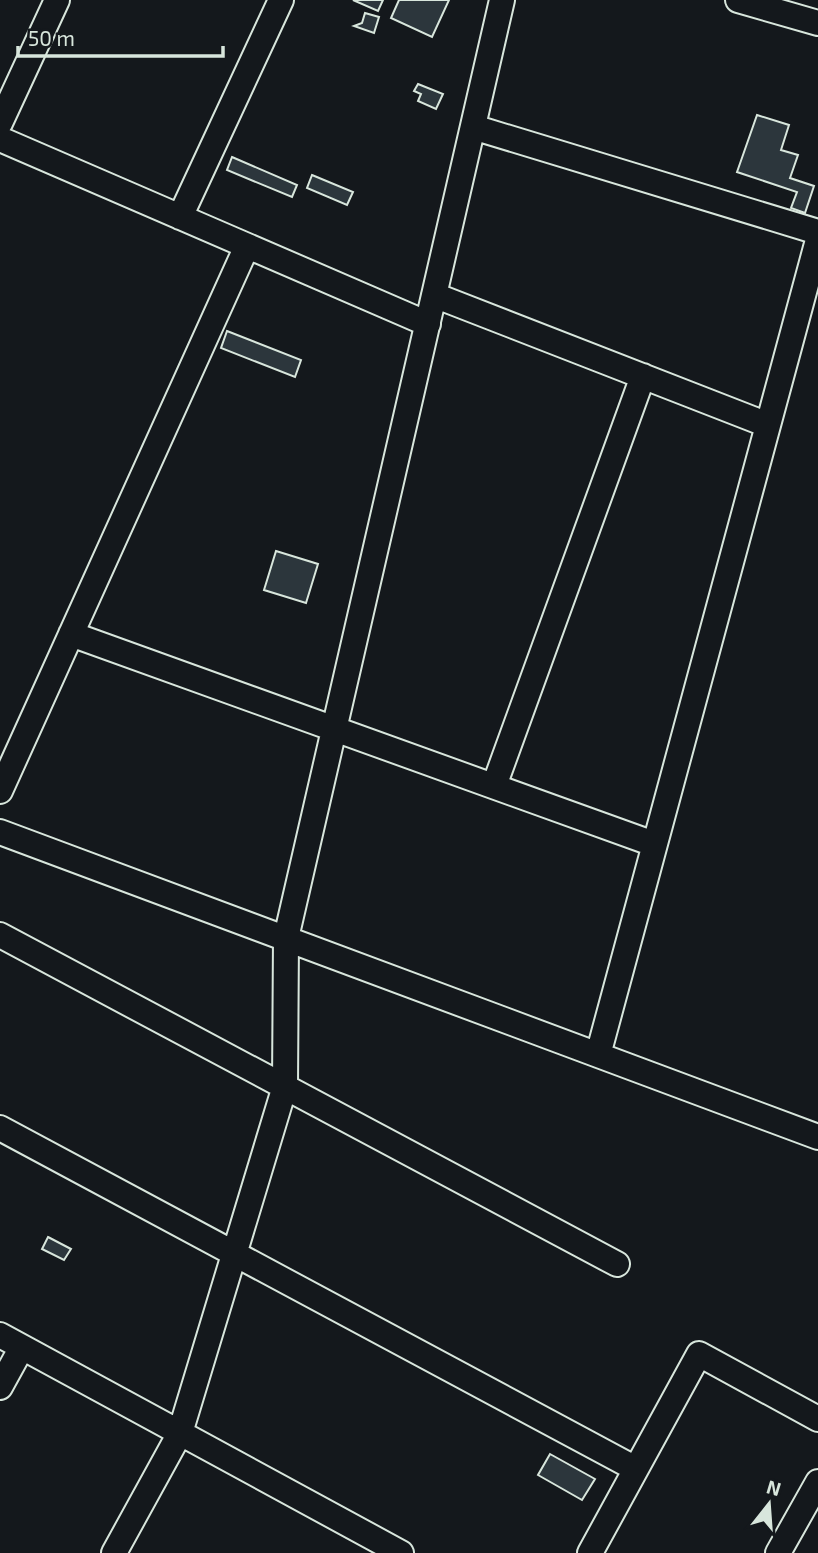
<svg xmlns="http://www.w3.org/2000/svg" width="818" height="1553" font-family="'Exo 2',sans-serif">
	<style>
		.building { fill: #2c363c; stroke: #d8e6dc; stroke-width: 2 }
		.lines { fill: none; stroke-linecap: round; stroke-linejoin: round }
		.minor-casing { stroke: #d8e6dc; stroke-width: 28 }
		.minor { stroke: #14181c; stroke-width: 24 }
	</style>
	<rect width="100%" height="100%" fill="#14181c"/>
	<path class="building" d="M353 0H383L378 11Z
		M399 0H449L432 37 391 18Z
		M365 13 379 17 374 33 354 26 362 23Z
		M418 84 443 94 436 109 418 101 421 94 414 91Z
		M757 115 789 125 781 150 798 155 790 178 814 186 805 213 791 208 797 192 737 172Z
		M232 157 297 185 292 197 227 170Z
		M312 175 353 192 347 205 307 188Z
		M227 331 301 360 295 377 221 348Z
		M276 551 318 564 306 603 264 590Z
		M48 1237 71 1249 64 1260 42 1249Z
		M550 1454 595 1479 582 1500 538 1475Z"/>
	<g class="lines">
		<g class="minor-casing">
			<path id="minor" d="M738 0 818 23
				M0 123 57 0
				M473 127 818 232
				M0 139 428 324
				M180 217 281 0
				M434 295 768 425
				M71 634 654 844
				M494 786 643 376
				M0 791 247 246
				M0 832 818 1137
				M0 935 617 1264
				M598 1055 818 240
				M0 1128 636 1469
				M0 1335 401 1553
				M0 1387 22 1347
				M114 1553 180 1433 285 1086 286 938 502 0
				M590 1553 699 1354 818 1419
				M778 1553 818 1482"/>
		</g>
		<use href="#minor" class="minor"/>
	</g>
	<g transform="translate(769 1504) rotate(17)" stroke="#14181c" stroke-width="5" paint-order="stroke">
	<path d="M0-5L12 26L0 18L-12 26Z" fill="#d8e6dc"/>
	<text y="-10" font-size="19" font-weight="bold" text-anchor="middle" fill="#d8e6dc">N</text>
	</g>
	<path d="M18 46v10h205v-10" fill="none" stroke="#d8e6dc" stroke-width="3.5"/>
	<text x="28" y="46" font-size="21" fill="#d8e6dc" stroke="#14181c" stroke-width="5" paint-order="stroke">50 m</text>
</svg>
